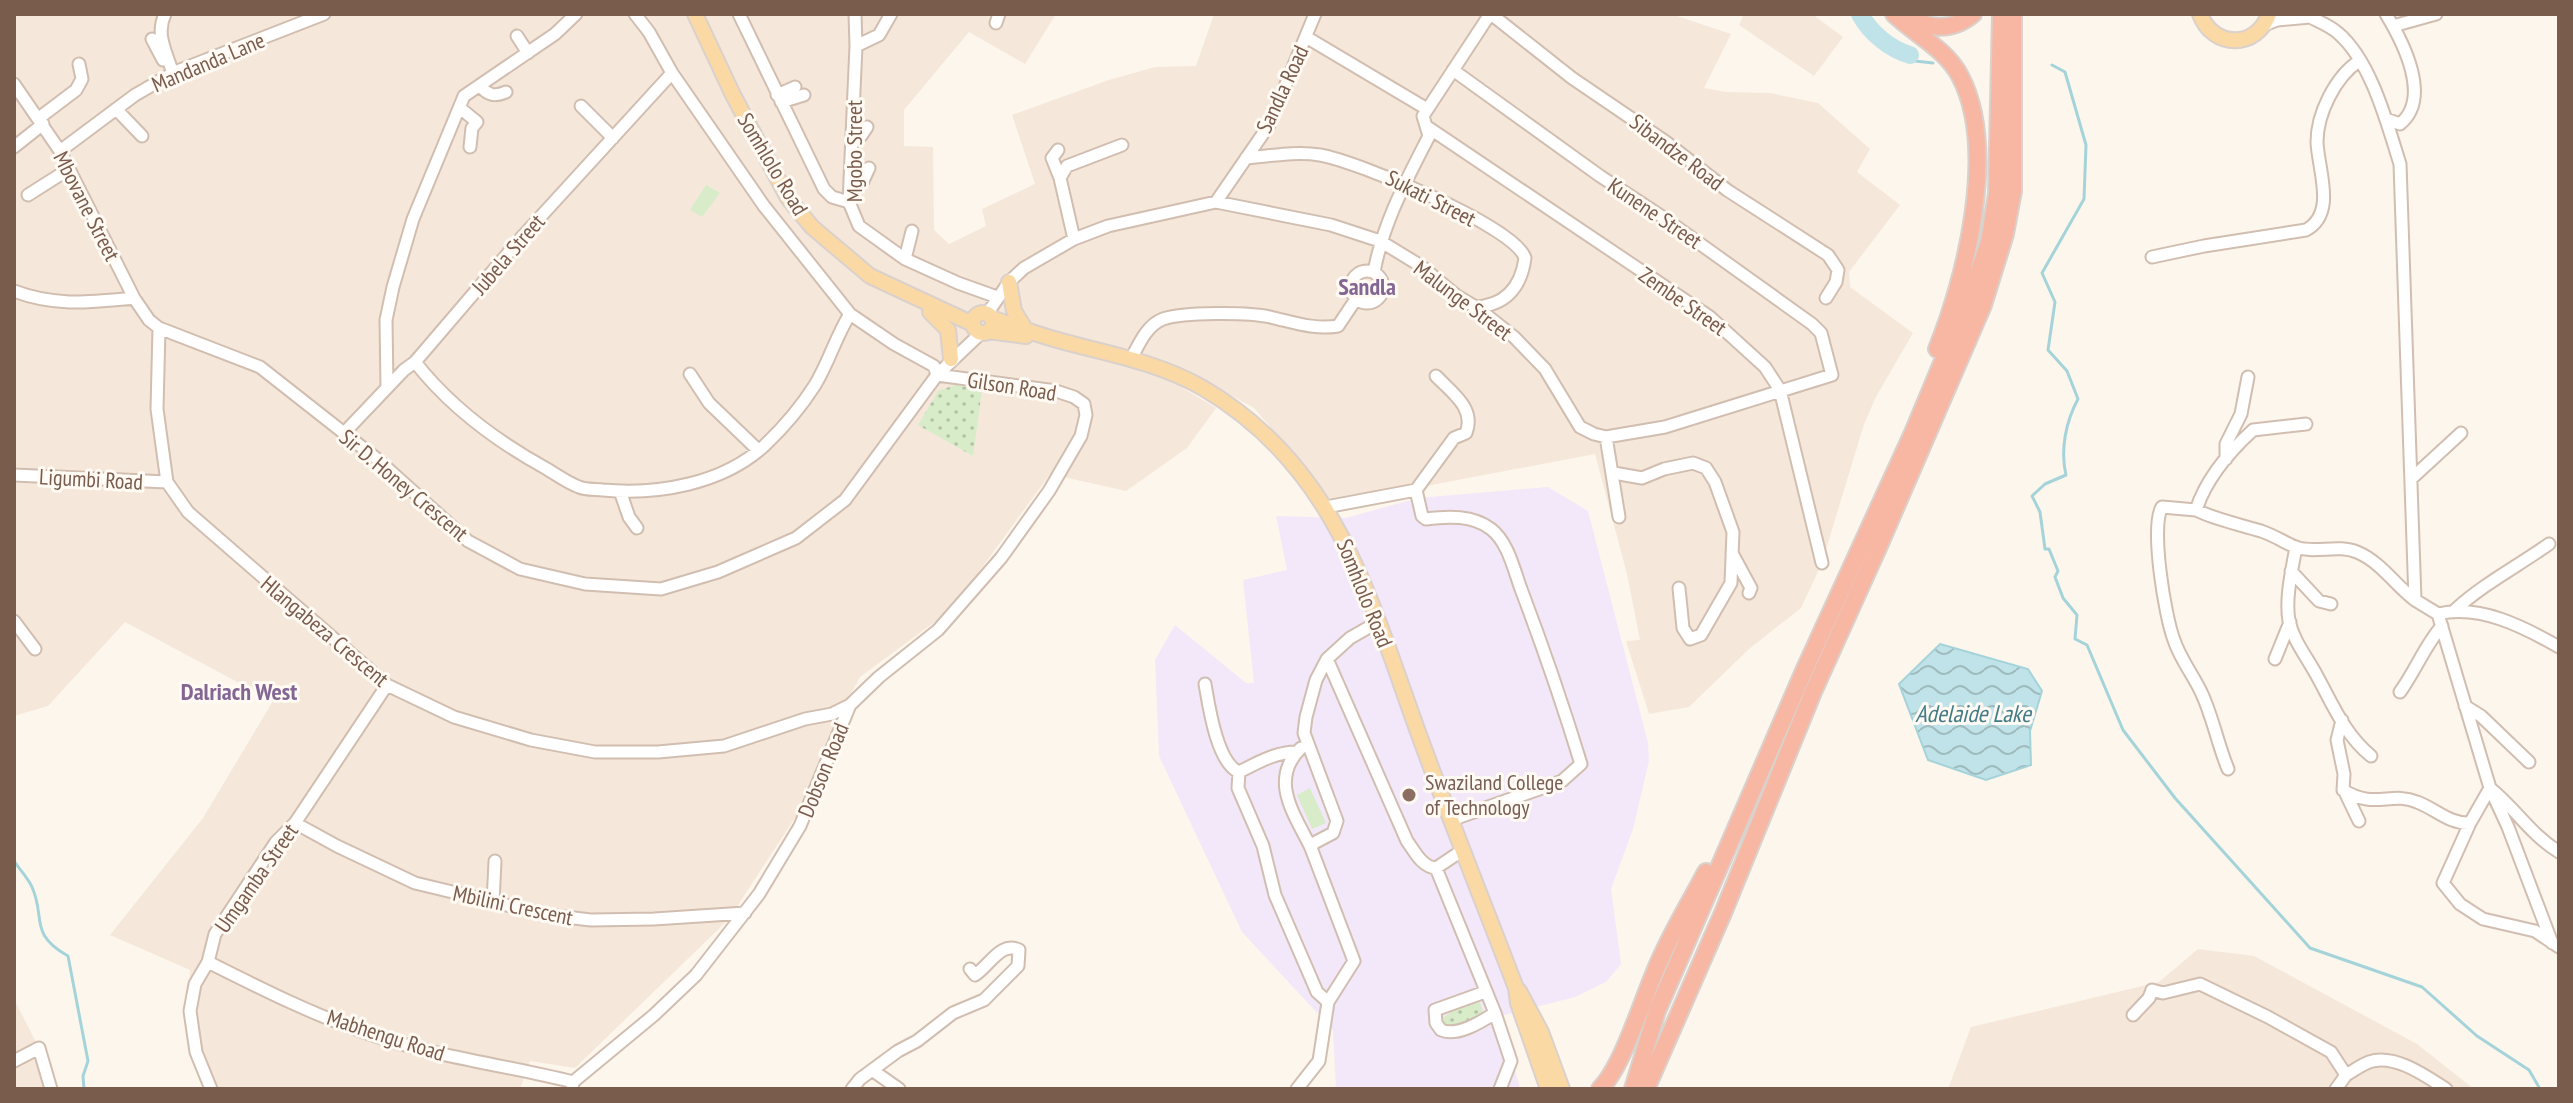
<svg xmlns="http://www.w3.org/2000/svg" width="2573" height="1103" font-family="'PT Sans Narrow',sans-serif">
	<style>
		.residential { fill: #f5e8da }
		.education { fill: #f3e8fa }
		.grass { fill: url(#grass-dots) }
		.pitch { fill: #d8ecc9 }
		.water { fill: url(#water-waves); stroke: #a5d3da; stroke-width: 2 }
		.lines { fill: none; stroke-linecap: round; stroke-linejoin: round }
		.stream { stroke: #a5d3da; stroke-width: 3 }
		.river { stroke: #bfe3e8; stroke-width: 18 }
		.minor-casing { stroke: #d1beb0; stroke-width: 15 }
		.major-casing { stroke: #dad1cd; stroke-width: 18 }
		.highway-casing { stroke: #dad1cd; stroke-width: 20 }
		.minor { stroke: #fff; stroke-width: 11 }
		.major { stroke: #fbd9a5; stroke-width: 14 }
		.highway { stroke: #f7b7a3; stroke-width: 16 }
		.education-dot { fill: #8d6e63; stroke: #fffaf3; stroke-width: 3 }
		.labels { text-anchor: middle; stroke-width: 6; stroke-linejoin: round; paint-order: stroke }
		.street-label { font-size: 22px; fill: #7a5c4d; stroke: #fffaf3 }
		.education-label { font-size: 22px; fill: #785e54; stroke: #fffaf3; text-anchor: start }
		.neighbourhood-label { font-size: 24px; font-weight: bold; fill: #846695; stroke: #fffaf3 }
		.water-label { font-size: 24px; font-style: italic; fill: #437c86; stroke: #fffaf3 }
	</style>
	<defs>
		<pattern id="grass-dots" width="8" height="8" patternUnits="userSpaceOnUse" patternTransform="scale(2)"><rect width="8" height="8" fill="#d8ecc9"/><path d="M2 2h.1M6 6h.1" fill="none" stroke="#b4c2a5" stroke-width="1.8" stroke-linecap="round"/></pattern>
		<pattern id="water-waves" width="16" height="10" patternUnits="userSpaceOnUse" patternTransform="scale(2)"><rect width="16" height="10" fill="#bfe3e8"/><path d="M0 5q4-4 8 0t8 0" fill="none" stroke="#a0bbbe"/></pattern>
	</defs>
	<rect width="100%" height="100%" fill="#fdf6ec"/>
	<path class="residential" d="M14 14H692L786 202 856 273 963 323 1153 370 1216 408 1187 448 1126 491 1050 474 952 609 860 677 837 721 800 810 729 919 575 1068 530 1061 520 1089H214L187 1043 190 970 110 935 203 818 273 701 125 622 48 706 14 716Z
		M697 14H1056L1025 64 969 32 904 110V146L933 147 934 230 949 244 986 226 982 209 1035 184 1012 115 1109 80 1155 67 1196 66 1214 14H1671L1731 34 1704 88 1726 92 1770 93 1818 103 1870 149 1857 172 1900 205 1849 272 1850 287 1913 333 1877 395 1864 424 1822 563 1801 608 1749 649 1689 707 1649 714 1626 641 1640 640 1627 574 1595 454 1332 504 1302 463 1254 408 1203 380 1150 359 1090 341 979 318 925 302 872 275 790 197Z
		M1744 14H1812L1843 37 1814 76 1739 25Z
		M2198 949 2254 956 2417 1044 2474 1089H1948L1971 1027 2159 982Z
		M14 999 39 1048 51 1089H14Z"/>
	<path class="education" d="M1548 487 1588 511 1648 743 1649 761 1633 829 1611 889 1621 964 1606 982 1575 997 1501 1016 1520 1089H1336L1333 1030 1242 932 1159 756 1155 660 1175 625 1246 683H1254L1243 580 1287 570 1276 516 1346 518 1418 498Z"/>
	<path class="grass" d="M955 385 982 390 973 456 918 425 938 391Z
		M1480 1002 1485 1017 1447 1029 1440 1023 1441 1019 1457 1008Z"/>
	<path class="pitch" d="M706 185 720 193 702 217 690 210Z
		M1310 788 1326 823 1312 829 1297 795Z"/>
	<path class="water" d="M1940 644 2028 669 2042 691 2030 731 2031 765 1986 780 1928 760 1899 684Z"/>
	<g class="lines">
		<path class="stream" d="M1910 55 1915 61 1933 63
			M2052 65 2065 72 2086 145 2084 199 2042 273 2055 302 2048 350 2067 371 2078 399C2066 421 2060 450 2066 475L2045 484 2032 496 2040 512 2045 549H2049L2058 571 2055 577 2063 598 2077 615 2075 639 2087 645 2123 730 2175 798 2310 948 2422 987 2477 1036 2529 1070 2540 1089
			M14 861C20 870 28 878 32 887 46 918 28 933 68 956L88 1061 83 1076 84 1089"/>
		<path class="river" d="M1860 14C1870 33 1890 49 1910 55"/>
		<g class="minor-casing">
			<path id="minor" d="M165 14C155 35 167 53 173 74
				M635 14 649 32 672 73 764 206 850 314 894 344 934 366 937 375
				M739 14 824 189 832 197 849 202
				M855 14 856 46 849 202 859 226 905 259 958 283 997 297
				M1491 14 1572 78 1666 142 1727 190 1828 255 1838 270 1836 282 1826 298
				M2305 14C2316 21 2328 24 2338 33 2371 61 2387 123 2400 164L2415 600 2438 614 2490 788 2508 827 2552 943
				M2386 14C2403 42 2432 98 2400 124L2386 119
				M996 23 999 14
				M2264 25 2277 20 2310 17
				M2393 26 2436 14
				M517 36 528 53
				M1306 37 1427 109
				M152 39 163 60
				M856 46 879 35 891 14
				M14 84 60 151 134 298 149 320 159 328 260 367 377 459 468 541 520 569 585 584 661 589 718 572 796 538 845 500 937 375 981 333
				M480 86C488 95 494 97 506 92
				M777 95 795 87
				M781 102 804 95
				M581 106 613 138
				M460 108 477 122 472 128 470 147
				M116 109 142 136
				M39 118 76 90 82 79 79 64
				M1426 126 1710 317 1765 367 1780 390 1822 563
				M852 138 861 136 867 127
				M14 147 43 124
				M1058 150 1052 158 1060 178
				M60 151 135 95 175 72 324 14
				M1246 158C1270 156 1296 151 1320 155 1356 161 1515 226 1525 258 1521 288 1505 306 1474 307
				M850 185 862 183 869 168
				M28 195 69 169
				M1216 202 1269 125 1315 14
				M1074 239 1060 178 1067 166 1122 145
				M2152 257 2204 246 2306 230C2337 213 2318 170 2317 142 2317 114 2335 77 2359 61
				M905 259 912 231
				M1351 287a16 16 0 1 1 32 0a16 16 0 1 1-32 0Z
				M1374 272C1383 223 1406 181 1429 136L1423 116 1490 14
				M14 291C56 307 91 302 134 298
				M987 314 1009 282 1024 268 1074 239 1108 226 1216 202 1331 225 1380 241 1421 266 1457 296 1479 309 1514 337 1545 369 1580 427 1594 434 1606 437 1665 427 1832 375 1821 333 1812 324 1664 218 1600 176 1453 70
				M159 328 157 409 167 482 188 512 387 685 454 717 531 740 595 752H658L724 746 805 719 832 714 850 705
				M1132 357C1139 344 1147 325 1163 319 1183 312 1248 312 1270 317 1293 322 1314 330 1338 326L1356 299
				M415 362C451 408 496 441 547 469 557 475 568 483 579 487 586 490 595 489 603 490 658 495 722 484 764 446 783 428 801 407 815 385 829 362 836 336 850 314
				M690 374 709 403 758 450
				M387 387 386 320 393 287 413 219 464 96 555 34 576 14
				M2306 424 2253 430C2230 451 2206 479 2196 510 2217 520 2238 524 2261 531 2273 535 2284 542 2295 547 2314 554 2338 544 2357 552 2381 562 2395 585 2415 600
				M344 433 404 370 415 362 522 237 672 73
				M1606 437 1619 517
				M2226 459V444L2241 414 2248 377
				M1614 473 1642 478 1664 469 1693 463 1706 468 1715 482 1733 532 1731 583 1701 635 1690 639 1683 628 1679 588
				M14 475 167 482
				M2411 479 2461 433
				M1416 490 1454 438 1466 433C1476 408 1451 392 1436 376
				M620 491 629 517 637 528
				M1326 507 1416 490 1422 516 1426 519C1448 516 1473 515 1491 529 1508 542 1514 570 1521 589 1543 647 1563 705 1581 764L1562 781 1451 820
				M2196 510 2162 507C2150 526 2165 617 2174 640 2180 659 2194 676 2202 694 2213 718 2218 745 2228 769
				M2296 547C2292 570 2285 598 2289 621 2294 642 2307 657 2317 676 2333 705 2345 735 2371 756
				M1732 553 1751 588 1749 593
				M2291 571 2319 601 2331 604
				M2455 610C2483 584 2518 566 2549 544
				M2438 614C2480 604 2524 627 2559 647
				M14 621 35 649
				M1327 659 1407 841C1415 852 1422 867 1436 868L1463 850
				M2275 659 2290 622
				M1205 684C1209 707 1217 763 1239 772
				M2400 692C2416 670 2425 645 2442 626
				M2465 706 2481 716 2529 762
				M2342 720 2337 740 2344 774 2343 790C2375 810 2390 791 2417 802 2436 809 2449 824 2470 823
				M1301 748C1268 780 1295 815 1311 848
				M1296 752C1276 752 1257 763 1239 772L1238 788 1263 846 1275 895 1317 992 1328 1002
				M2346 794 2359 821
				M295 823 337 846 415 883 548 915 591 920 654 919 745 913
				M2559 852C2529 833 2516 809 2490 788L2470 823 2443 883 2460 904 2483 919 2535 931 2559 947
				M1436 868 1495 1013 1511 1061 1500 1089
				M493 903 495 861
				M208 962C260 988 315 1016 370 1034 436 1057 506 1065 573 1082
				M1485 992 1435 1010 1436 1023 1441 1030C1457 1037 1481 1022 1495 1013
				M2133 1015 2149 998 2152 990 2163 993 2200 984 2268 1017 2331 1052 2346 1075 2336 1089
				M14 1061 39 1048 51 1089
				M872 1070 899 1089
				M2346 1075C2353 1071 2361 1065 2369 1062 2394 1053 2426 1076 2446 1089
				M211 1089 196 1052 190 1011 195 984 208 962 215 934 276 842 295 823 387 685
				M572 1089 573 1082 654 1015 696 975 759 894 800 826 850 705 879 677 938 630 1001 558 1049 491 1081 436 1086 415 1084 404 1074 397 1056 391 937 375
				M852 1089 860 1079 898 1051 917 1041 953 1013 984 1000 1018 966 1019 950C1001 941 990 965 975 975L970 969
				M1297 1089 1319 1061 1328 1002 1354 961 1311 848 1314 843 1333 833 1337 821 1304 733 1306 717 1316 680 1327 659 1350 638 1378 622"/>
		</g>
		<g class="major-casing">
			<path id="major" d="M695 14 733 95 788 198 812 227 870 276 973 324
				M2200 14C2213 49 2257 49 2269 14
				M1009 282 1014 311 1025 329
				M930 312 948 330 951 359
				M973 323a10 10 0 1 1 20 0a10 10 0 1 1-20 0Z
				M991 318C1012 325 1033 333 1054 339 1106 354 1156 361 1203 388 1343 470 1372 610 1425 751 1454 830 1486 909 1516 988L1518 1003 1548 1089
				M988 331 1026 336
				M1519 991 1541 1032 1562 1089"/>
		</g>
		<g class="highway-casing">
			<path id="highway" d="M1894 14C1916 35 1946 49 1960 76 1998 148 1966 278 1937 349
				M1908 14C1928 31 1953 31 1973 14
				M1600 1089C1624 1065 1644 994 1660 960 1673 930 1691 901 1706 872
				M1633 1089 1657 1011 1804 671 1912 435 1973 289 1989 242 1997 194 2001 14
				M1646 1089 1723 913 1813 692 1878 548 1983 305 2005 234 2013 191V14"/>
		</g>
		<use href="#minor" class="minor"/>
		<use href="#major" class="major"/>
		<use href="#highway" class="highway"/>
	</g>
	<circle class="education-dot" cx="1409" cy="795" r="8"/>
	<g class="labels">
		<g class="street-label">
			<text transform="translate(208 62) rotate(-23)" y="8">Mandanda Lane</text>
			<text transform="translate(1282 89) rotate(-65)" y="8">Sandla Road</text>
			<text transform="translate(854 151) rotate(-90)" y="8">Mgobo Street</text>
			<text transform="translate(1677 152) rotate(37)" y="8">Sibandze Road</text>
			<text transform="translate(773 164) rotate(59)" y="8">Somhlolo Road</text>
			<text transform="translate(1431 198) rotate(27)" y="8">Sukati Street</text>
			<text transform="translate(87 206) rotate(63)" y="8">Mbovane Street</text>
			<text transform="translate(1655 213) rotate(34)" y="8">Kunene Street</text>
			<text transform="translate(508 254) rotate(-49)" y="8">Jubela Street</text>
			<text transform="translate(1463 300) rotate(37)" y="8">Malunge Street</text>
			<text transform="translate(1683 301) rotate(35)" y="8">Zembe Street</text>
			<text transform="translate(1012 386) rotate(9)" y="8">Gilson Road</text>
			<text transform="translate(91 479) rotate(3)" y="8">Ligumbi Road</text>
			<text transform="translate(404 485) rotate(40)" y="8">Sir D. Honey Crescent</text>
			<text transform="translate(1365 593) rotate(68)" y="8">Somhlolo Road</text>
			<text transform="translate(325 631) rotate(40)" y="8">Hlangabeza Crescent</text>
			<text transform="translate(823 770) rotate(-68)" y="8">Dobson Road</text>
			<text transform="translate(256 878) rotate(-55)" y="8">Umgamba Street</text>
			<text transform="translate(513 905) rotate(12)" y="8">Mbilini Crescent</text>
			<text transform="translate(386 1035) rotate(18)" y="8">Mabhengu Road</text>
		</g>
		<g class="education-label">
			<text x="1425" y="790">Swaziland College<tspan x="1425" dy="25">of Technology</tspan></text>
		</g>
		<g class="neighbourhood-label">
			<text x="1367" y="295">Sandla</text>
			<text x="239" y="700">Dalriach West</text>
		</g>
		<g class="water-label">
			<text x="1973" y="722">Adelaide Lake</text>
		</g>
	</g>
	<rect width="2573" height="1103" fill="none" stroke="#7a5c4d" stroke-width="32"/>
</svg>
